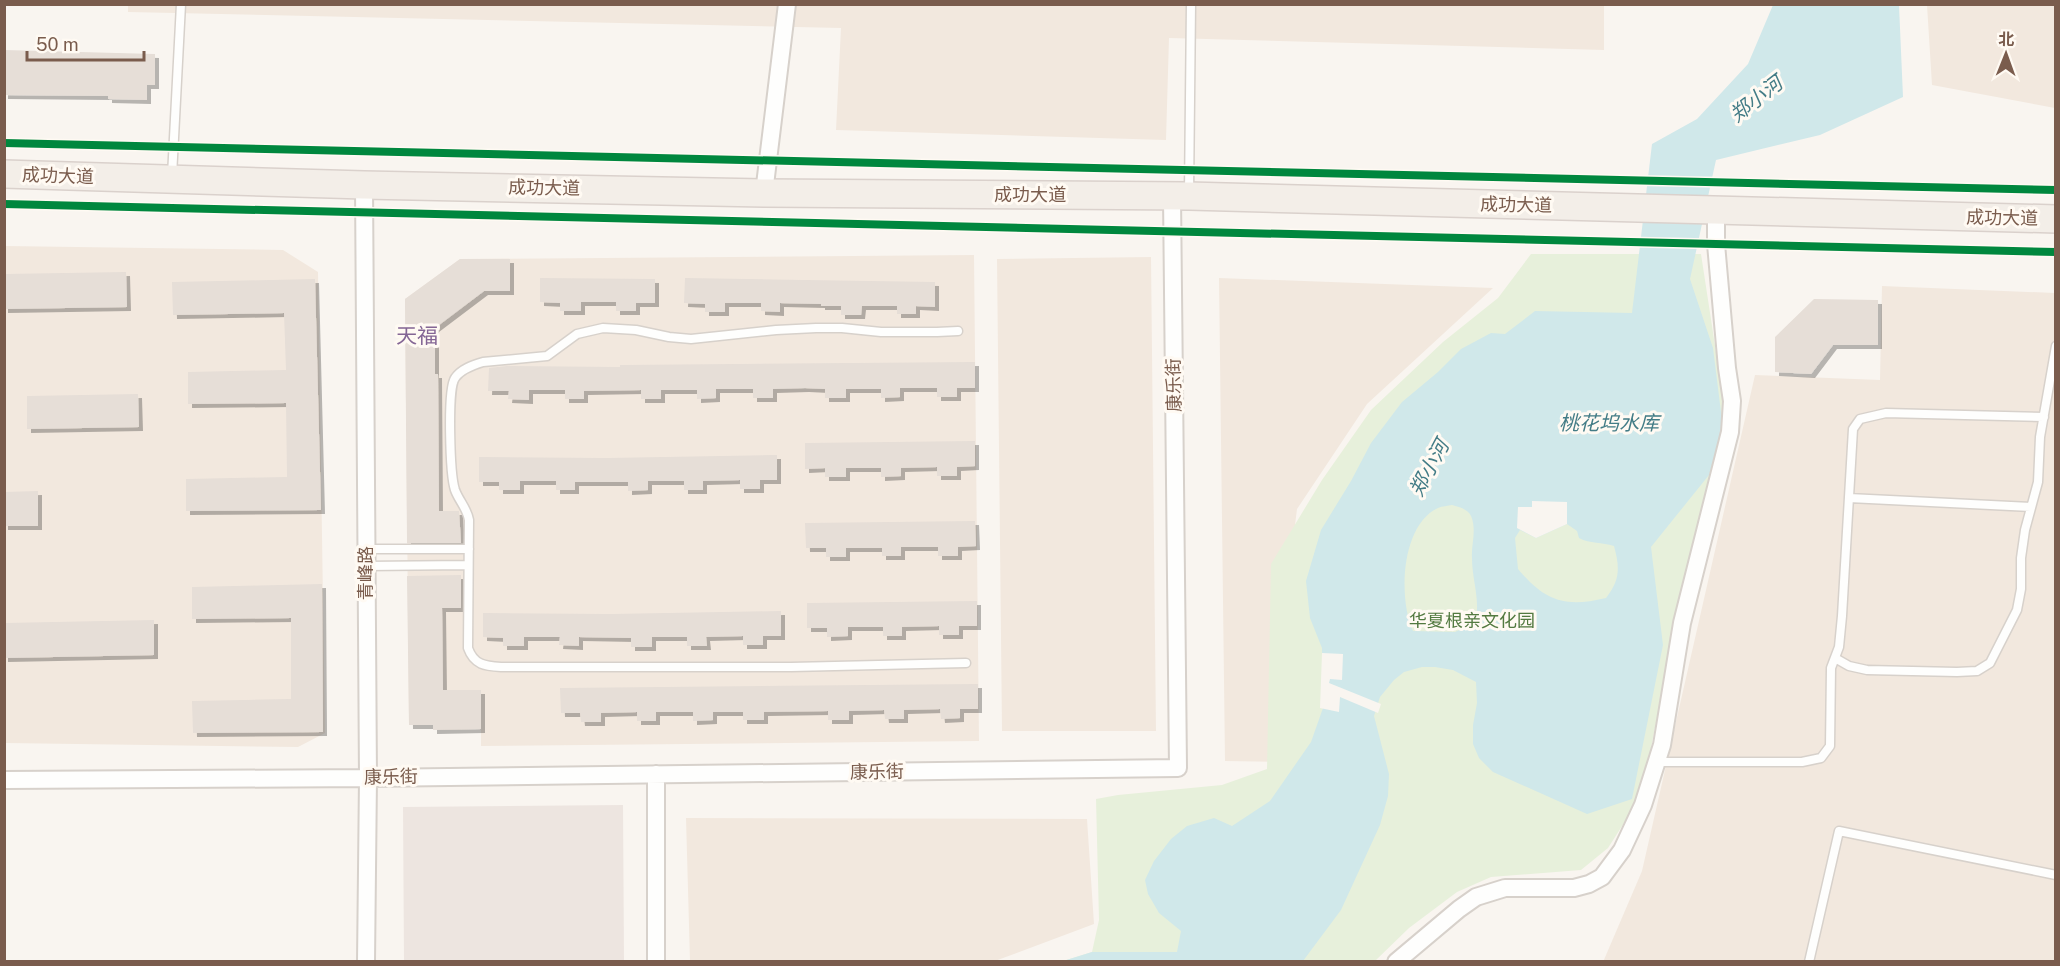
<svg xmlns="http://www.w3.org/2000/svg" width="2060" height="966" font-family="'Public Sans','Noto Sans SC',sans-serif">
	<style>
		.residential { fill: #f2e8de }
		.industrial { fill: #ede5e0 }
		.green { fill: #e7f0db }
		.water { fill: #d0e8ea; fill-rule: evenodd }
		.pier { fill: #f9f5f0 }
		.building { fill: #e6ded7; filter: url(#shadow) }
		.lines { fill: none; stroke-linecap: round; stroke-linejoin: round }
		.lane-casing { stroke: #d7d1cb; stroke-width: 11 }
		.street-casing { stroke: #d7d1cb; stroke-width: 20 }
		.primary-casing { stroke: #dad1cc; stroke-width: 30 }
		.lane { stroke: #fefefd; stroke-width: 8 }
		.street { stroke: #fefefd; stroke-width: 16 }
		.primary { stroke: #f3eee8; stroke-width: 27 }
		.cycleway-casing { stroke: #fffaf3; stroke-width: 11 }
		.cycleway { stroke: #00873e; stroke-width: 8 }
		.labels { text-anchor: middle; stroke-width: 6; stroke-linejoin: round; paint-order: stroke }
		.street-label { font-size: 18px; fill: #7a5c4d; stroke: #fffaf3 }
		.park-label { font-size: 18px; fill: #537a41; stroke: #fffaf3 }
		.water-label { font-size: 20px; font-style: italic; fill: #437c86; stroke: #fffaf3 }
		.quarter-label { font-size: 21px; fill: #846695; stroke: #fffaf3 }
	</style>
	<defs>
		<filter id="shadow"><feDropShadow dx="4" dy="4" stdDeviation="0" flood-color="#0004"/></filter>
	</defs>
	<rect width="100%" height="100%" fill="#f9f5f0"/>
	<path class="residential" d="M128 4H1604V50L1169 38 1166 140 836 130 841 28 128 12Z
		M1927 5H2055V108L1932 85Z
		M5 246 283 250 318 272 325 733 298 747 5 743Z
		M974 255 979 741 481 746V729L433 730V725H409L405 299 460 259Z
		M1151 257 1156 731H1002L997 259Z
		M1219 278 1493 288 1367 404 1297 509 1281 638V762L1225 761Z
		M1882 286 2055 293V961L1603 962 1642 871 1755 375 1880 380Z
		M686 818 1087 819 1094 924 995 961H690Z"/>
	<path class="industrial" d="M623 805 624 961H404L403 807Z"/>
	<path class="green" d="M1531 254H1701L1727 424 1677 616 1648 763 1631 812 1608 848 1581 870 1491 877 1457 892 1409 928 1375 961 1060 962 1092 952 1099 920 1096 799 1118 795 1222 785 1267 769 1271 564 1322 480 1371 410 1443 342 1498 298Z"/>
	<path class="water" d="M1773 5H1899L1903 97 1820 135 1716 160 1690 279 1713 348 1723 428 1709 475 1651 547 1663 645 1632 799 1587 814 1493 772 1479 758 1473 744V725L1477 703 1476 682 1453 670 1435 667H1422L1404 672 1394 680 1380 697 1374 716 1389 774 1388 796 1380 825 1341 910 1303 961 1060 962 1092 952H1177L1181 931 1159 913 1148 894 1145 880 1154 861 1171 839 1187 826 1214 818 1232 826 1270 801 1311 742 1323 708 1322 648 1310 618 1306 581 1321 530 1351 481 1371 443 1402 402 1438 372 1461 349 1491 333 1505 334 1535 311 1632 313 1652 144 1697 119 1748 64ZM1452 505C1459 507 1468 509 1471 516 1477 530 1471 545 1472 558 1472 581 1481 600 1475 623L1455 632 1413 631C1398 598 1401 525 1438 508 1442 506 1448 506 1452 505ZM1567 524 1577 531 1579 538C1590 544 1602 542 1614 546 1620 568 1620 580 1606 598 1564 608 1545 601 1518 569L1515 538 1520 530 1536 538Z"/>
	<path class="pier" d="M1532 501 1567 502V524L1536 538 1517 528 1518 507H1532Z
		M1322 653 1343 654 1342 680 1330 679 1329 683 1381 704 1378 713 1340 697 1339 712 1320 708Z"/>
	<path class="building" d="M4 50 155 54V85H147V100L108 99V96L4 95Z
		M460 259H510V291H484L435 328V374H438L439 511H459L461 543H407L405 299Z
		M126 272 127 307 4 309V274Z
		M540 278 655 279V303H636V311H616V302H581V311H560V303L540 302Z
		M685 278 935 282V307L916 306V314H897V306H862L861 315H841V306H821V304L780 303V312L761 311V303H725V312H705V304L684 303Z
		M315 279 321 510 186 511V479L287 477 286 403 188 404V372L286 370 284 313 173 315 172 282Z
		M1814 299 1878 300V345H1833L1811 374 1775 372V337Z
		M975 362V388H957V397H937V388H900V397L881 398V389H846V398H825V389L805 388 773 389V398H753V389H716V398L697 399V390H661V399H641V390L584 391V399H565V390H529V400L508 399 509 391H488L489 368 507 366 620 367V365Z
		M138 394 139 427 27 429V396Z
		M975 441V466L957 467V476H937V467L901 468V476L881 477V468H846V477H825V468L805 469V443Z
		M777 455V480H760V489H740V480L703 481V490H684V481H648V490L628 491V482H575V490H556V481H520V490H499V482H479V457L607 458Z
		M38 491V526H4V492Z
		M975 521 976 546 958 547V556H938V547H901V556H882V548H846V557H826V548H806L805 523Z
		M461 575V608H442L443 690H481V729L433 730V725H409L407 576Z
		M322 584 323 732 193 733 192 701 291 699V618L192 619V587Z
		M977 601V626H959V635H939V626L902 627V636H883V627H848V636L827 637V628H807V603Z
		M781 611V636H763V645H743V636L706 637 707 646H687V637H652V647H631V638L579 637V646L559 645 560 637H524V646H503V638L483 637V613L611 614Z
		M154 620V655L4 658V623Z
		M978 684V709H960V718L941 719 940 709 904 710V719H885L884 710 849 711V720H828V711L764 712V720H743V712H713V720L693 721V712H656V721H637V712L601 713V722H581L580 713H561L560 688Z"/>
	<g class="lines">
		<g class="lane-casing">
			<path id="lane" d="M172 176 181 4
				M1189 193 1191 4
				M958 331 937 332H881L842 328H816L776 330 691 339 669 337 636 330 603 328 577 334 547 356 483 362C473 365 461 369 455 378 447 389 450 475 455 490 459 501 467 508 469 520L468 648C474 665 485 666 501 667H791L966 663
				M1849 498 2031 507
				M366 549H469
				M366 566 468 565
				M1835 658 1849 666 1867 670 1957 672 1977 671 1990 663 2017 610 2021 589V558L2025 530 2038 482 2040 437 2056 346
				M1657 762H1802L1821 758 1830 746 1831 668 1839 647 1842 616 1853 429 1860 419 1886 413 2044 417
				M1809 962 1839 831 2056 875"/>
		</g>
		<g class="street-casing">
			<path id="street" d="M364 185 368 778 366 962
				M764 193 787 4
				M656 774V962
				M4 780 368 778 1178 768 1172 196
				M1396 962 1459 909 1476 897 1505 888H1574L1589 884 1602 877 1622 850 1643 805 1662 745 1682 623 1730 432 1732 401 1727 368 1716 244V211"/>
		</g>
		<g class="primary-casing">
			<path id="primary" d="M4 174 364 185 764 193 1189 196 2056 219"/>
		</g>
		<use href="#lane" class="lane"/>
		<use href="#street" class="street"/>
		<use href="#primary" class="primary"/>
		<g class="cycleway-casing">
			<path id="cycleway" d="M4 143 2056 190
				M4 204 2056 252"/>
		</g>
		<use href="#cycleway" class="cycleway"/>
	</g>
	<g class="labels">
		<g class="street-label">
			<text transform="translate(58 176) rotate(2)" y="6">成功大道</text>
			<text transform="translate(544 188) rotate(1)" y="6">成功大道</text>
			<text x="1030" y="201">成功大道</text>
			<text transform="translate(1516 205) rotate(1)" y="6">成功大道</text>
			<text transform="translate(2002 218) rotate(1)" y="6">成功大道</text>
			<text transform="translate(1174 385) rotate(-91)" y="6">康乐街</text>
			<text transform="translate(366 573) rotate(-90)" y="6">青峰路</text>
			<text transform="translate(877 772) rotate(-1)" y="6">康乐街</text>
			<text transform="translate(391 777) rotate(-1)" y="6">康乐街</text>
		</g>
		<g class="park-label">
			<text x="1472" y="627">华夏根亲文化园</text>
		</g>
		<g class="water-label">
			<text transform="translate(1756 99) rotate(-38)" y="7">郑小河</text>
			<text x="1609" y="430">桃花坞水库</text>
			<text transform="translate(1429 468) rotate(-62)" y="7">郑小河</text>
		</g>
		<g class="quarter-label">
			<text x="417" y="343">天福</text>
		</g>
	</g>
	<rect width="2060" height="966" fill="none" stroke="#7a5c4d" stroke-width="12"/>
	<g transform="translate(2006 54) rotate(1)" stroke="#fffaf3" stroke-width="4.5" paint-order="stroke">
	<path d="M0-4.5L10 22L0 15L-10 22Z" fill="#7a5c4d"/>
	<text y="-9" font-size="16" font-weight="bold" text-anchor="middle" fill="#7a5c4d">北</text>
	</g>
	<path d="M27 51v9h117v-9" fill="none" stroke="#7a5c4d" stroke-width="3"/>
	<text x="36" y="51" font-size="18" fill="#7a5c4d" stroke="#fffaf3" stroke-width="4.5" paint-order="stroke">50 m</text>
</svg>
